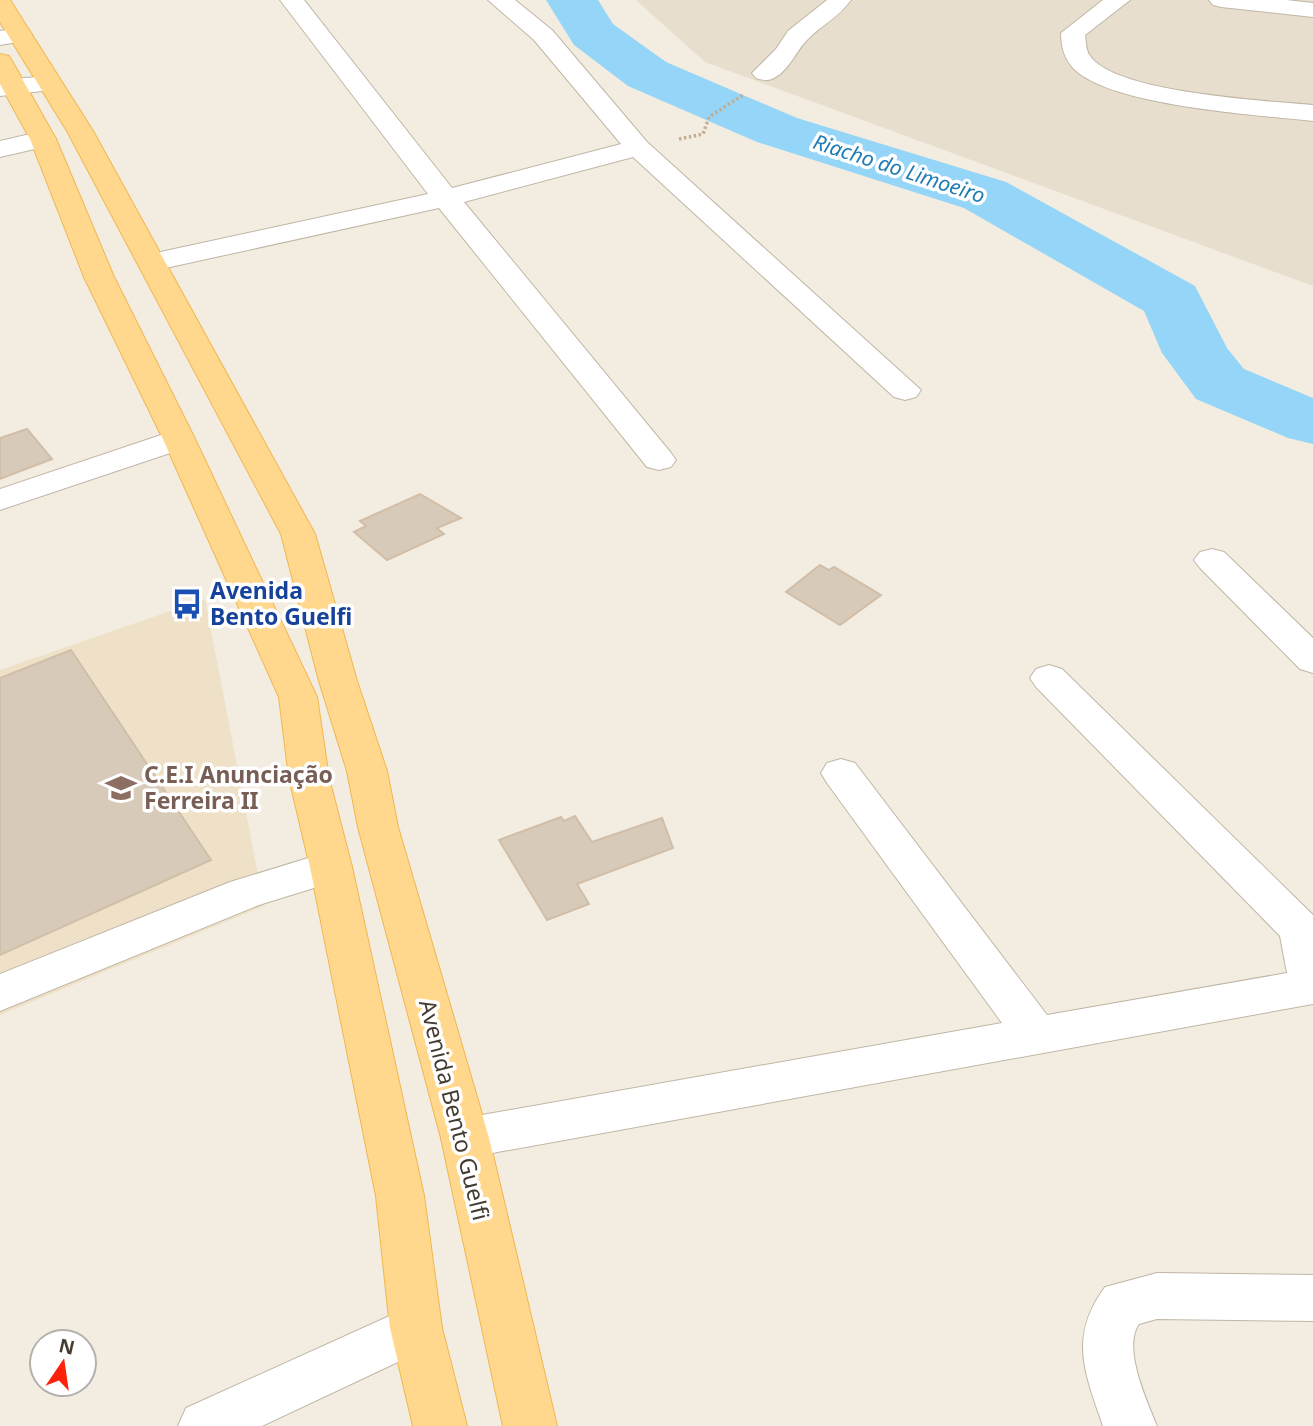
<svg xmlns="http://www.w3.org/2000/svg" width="1313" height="1426" font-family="'Noto Sans',sans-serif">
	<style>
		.residential { fill: #e7dece }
		.education { fill: #eee1c8 }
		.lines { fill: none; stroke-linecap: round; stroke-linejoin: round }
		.river { fill: #95d5f7; fill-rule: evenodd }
		.building { fill: #d8cab8; stroke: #d1bea8; stroke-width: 2 }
		.minor-casing { stroke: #c1b6a5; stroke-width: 2 }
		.major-casing { stroke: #f0b751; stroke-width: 2 }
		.path { stroke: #c2ae92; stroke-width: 3.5; stroke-dasharray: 2.5 2.5; stroke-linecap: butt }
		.minor { fill: #fff; fill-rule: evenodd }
		.major { fill: #ffd88d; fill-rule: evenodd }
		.labels { text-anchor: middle; stroke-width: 7; stroke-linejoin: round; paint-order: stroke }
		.far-water-label { font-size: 21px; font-style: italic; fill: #1f7cb2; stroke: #fff }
		.transit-label { font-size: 23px; font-weight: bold; fill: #164399; stroke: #fff; text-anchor: start }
		.education-label { font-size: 23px; font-weight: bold; fill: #785e54; stroke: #fff; text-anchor: start }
		.street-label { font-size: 23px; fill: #443b31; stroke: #fff }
	</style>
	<rect width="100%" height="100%" fill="#f3ece1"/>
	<path class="residential" d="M636 0H1313V286L705 62Z"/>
	<path class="education" d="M205 599 264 906 0 1015V670Z"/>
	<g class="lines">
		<path class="river" d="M546 0H598L613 24 666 62 797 118 1006 182 1195 286 1227 348 1244 369 1313 398V444L1288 438 1196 399 1162 353 1144 311 964 208 757 142 628 86 574 45Z"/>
	</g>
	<path class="building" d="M27 429 52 459 0 479V438Z
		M420 494 461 518 437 528 444 534 387 560 354 532 366 526 360 521Z
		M820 565 829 570 834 567 881 595 840 625 786 592Z
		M71 650 211 860 0 955V678Z
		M575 816 592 842 662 818 673 848 577 884 589 904 547 920 499 840 561 817 564 821Z"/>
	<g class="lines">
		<g class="minor-casing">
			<path id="minor" d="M280 0H304L452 188 621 144 534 40 488 0H515L552 30 647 142 921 390 916 397 905 400 894 397 633 157 464 202 671 453 676 460 671 467 659 470 647 467 439 208 152 271 142 268 137 262 142 256 428 194Z
				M827 0H851C838 18 820 26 806 41 795 53 788 72 772 79 767 81 762 80 756 78L752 73 776 49 788 31Z
				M1103 0H1130L1085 35C1086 42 1086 51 1090 56 1116 93 1268 101 1313 105V121C1259 115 1109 106 1073 68 1064 58 1061 46 1061 33Z
				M1209 0H1286L1313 3V17L1221 7 1213 5Z
				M20 28 29 30 32 35 29 40 0 45V31Z
				M50 76 59 79 63 84 59 89 0 96V80Z
				M43 131 52 133 56 139 52 145 0 157V141Z
				M179 429 191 432 195 439 191 446 0 510V489Z
				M1212 549 1224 552 1313 638V673L1300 669 1200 568 1194 560 1200 552Z
				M1049 665 1062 669 1313 915V1004L465 1158 448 1152 441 1138 448 1124 465 1118 1002 1023 827 783 821 773 827 763 841 759 855 763 1047 1015 1287 973 1280 936 1036 687 1030 678 1036 669Z
				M331 851 346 856 352 867 346 878 259 905 0 1011V974L230 882Z
				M1157 1273 1313 1275V1321L1157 1319 1139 1324C1122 1348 1147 1401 1157 1426H1103C1085 1373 1068 1337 1105 1287Z
				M416 1304 434 1311 442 1328 434 1345 262 1426H178L186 1408Z"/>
		</g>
		<g class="major-casing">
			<path id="major" d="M0 0H10L93 131 315 534 357 681 387 771 398 827 489 1138 557 1426H503L441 1138 358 827 347 771 319 681 281 534 67 131 0 22Z
				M0 54 9 56 12 61 56 139 114 277 195 439 317 697 329 778 352 867 424 1196 442 1328 467 1426H413L390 1328 376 1196 310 867 289 778 279 697 163 439 84 277 30 139 0 84Z"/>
		</g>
		<path class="path" d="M679 139 703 134 709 117 743 95"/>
		<use href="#minor" class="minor"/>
		<use href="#major" class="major"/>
	</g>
	<defs>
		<g id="bus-bare" transform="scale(2.415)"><path d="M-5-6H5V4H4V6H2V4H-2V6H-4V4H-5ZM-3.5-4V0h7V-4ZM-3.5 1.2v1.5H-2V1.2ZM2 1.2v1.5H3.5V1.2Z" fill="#1a4fb4" stroke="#fff" stroke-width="2.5" paint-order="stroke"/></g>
		<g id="school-bare" transform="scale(2.415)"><path d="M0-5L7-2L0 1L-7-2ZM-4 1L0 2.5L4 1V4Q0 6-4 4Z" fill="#8d6e63" stroke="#fff" stroke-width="2.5" paint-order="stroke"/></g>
	</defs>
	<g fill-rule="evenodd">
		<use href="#bus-bare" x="187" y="604"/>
		<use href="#school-bare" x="121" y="788"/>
	</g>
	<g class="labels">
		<g class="far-water-label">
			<text transform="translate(899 169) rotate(18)" y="7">Riacho do Limoeiro</text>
		</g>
		<g class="transit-label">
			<text x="210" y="599">Avenida<tspan x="210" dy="26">Bento Guelfi</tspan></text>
		</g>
		<g class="education-label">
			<text x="144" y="783">C.E.I Anunciação<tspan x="144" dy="26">Ferreira II</tspan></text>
		</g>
		<g class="street-label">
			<text transform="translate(454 1110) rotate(76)" y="8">Avenida Bento Guelfi</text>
		</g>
	</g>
	<g transform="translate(63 1363) rotate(13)"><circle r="33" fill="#ffffff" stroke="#b4b1ad" stroke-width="2"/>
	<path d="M0-5L12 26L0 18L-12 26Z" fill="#ff220b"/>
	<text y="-10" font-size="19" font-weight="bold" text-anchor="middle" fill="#443b31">N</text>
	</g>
</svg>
